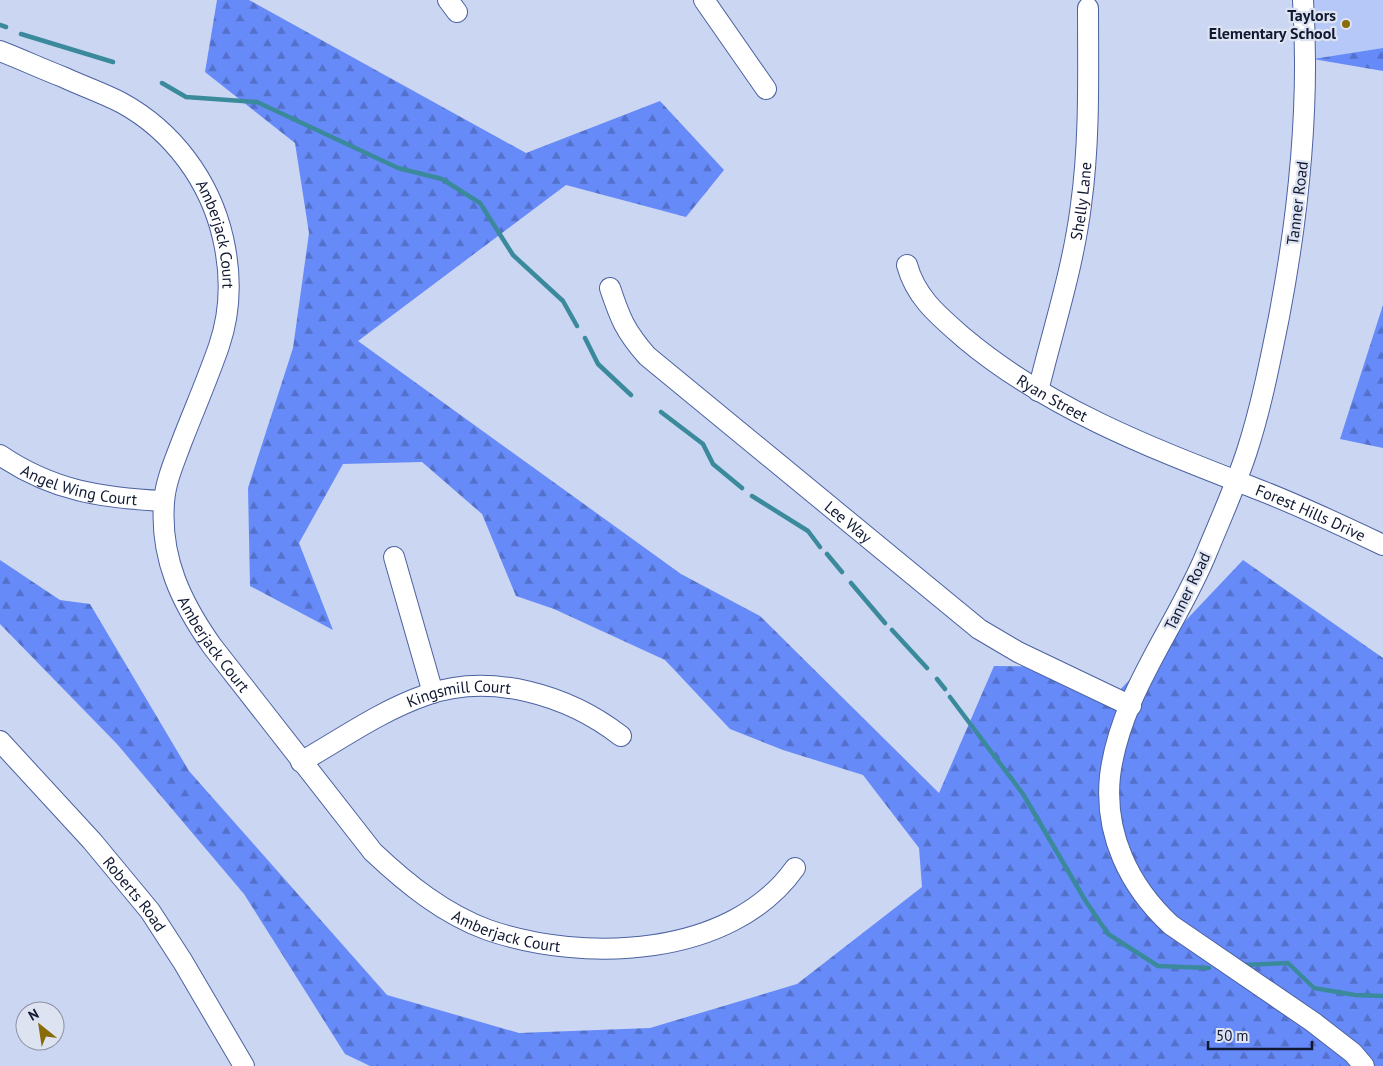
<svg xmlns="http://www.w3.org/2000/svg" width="1383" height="1066" font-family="'PT Sans',sans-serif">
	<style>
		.built { fill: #b6c8f7 }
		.forest { fill: url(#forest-firs) }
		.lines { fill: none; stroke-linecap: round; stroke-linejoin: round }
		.stream { stroke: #3b8a9c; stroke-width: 4.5 }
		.minor-casing { stroke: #4c62a0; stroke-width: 22 }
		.minor { stroke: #fff; stroke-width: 20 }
		.poi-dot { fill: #896b0a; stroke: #dde3f1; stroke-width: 2 }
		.labels { text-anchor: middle; stroke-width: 4.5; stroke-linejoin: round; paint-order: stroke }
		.poi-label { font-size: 16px; font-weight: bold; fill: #101832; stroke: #dde3f1; text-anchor: end }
		.street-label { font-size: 16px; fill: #101832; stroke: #dde3f1 }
	</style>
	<defs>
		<pattern id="forest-firs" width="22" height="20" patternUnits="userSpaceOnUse" patternTransform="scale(1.25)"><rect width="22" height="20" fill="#678af9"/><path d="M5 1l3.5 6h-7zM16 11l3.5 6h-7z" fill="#5370ca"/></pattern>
	</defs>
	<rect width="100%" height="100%" fill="#cad6f2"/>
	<path class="built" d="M1306 0H1383V48L1313 59Z"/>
	<path class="forest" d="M217 0H249L526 153 660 101 724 170 686 217 566 185 358 341 681 574 760 616 939 793 994 666 1069 667 1117 693 1243 560 1383 658V1066H370L345 1054 244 894 117 744 0 624V560L60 600 90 604 189 771 387 995 519 1033 650 1028 797 984 922 887 919 848 863 775 783 750 730 729 665 660 554 609 516 596 482 514 422 462 343 464 299 543 333 630 250 586 248 488 293 348 309 233 295 143 205 72Z
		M1383 48V71L1313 59Z
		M1383 305V448L1340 439Z"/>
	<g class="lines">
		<path class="stream" d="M0 25 6 27
			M21 34 113 62
			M162 83 186 97 257 102 398 168 442 179 480 203 513 255 563 301 577 326
			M585 338 598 364 631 395
			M661 412 703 444 713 464 742 488
			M752 496 808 531 820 547
			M827 554 842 572
			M851 583 885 623
			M892 630 927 668
			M937 679 945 689
			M950 697 1023 794 1085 900 1108 934 1158 966 1209 968
			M1243 965 1288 963 1314 988 1355 995 1383 996"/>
		<g class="minor-casing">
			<g id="minor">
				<path d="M448 0 457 12"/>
				<path d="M704 0 766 89"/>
				<path d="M1303 0C1310 107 1299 212 1279 317 1270 362 1261 408 1247 451 1236 485 1221 518 1207 552 1177 626 1120 694 1110 776 1104 834 1129 886 1171 925L1313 1022 1353 1053 1364 1066"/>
				<path id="s1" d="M0 51C21 59 42 69 63 77 82 86 103 93 122 103 173 131 210 181 223 238 231 273 231 311 219 346 208 378 194 410 182 441 175 460 165 482 164 503 160 558 181 602 212 646L373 852C407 884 444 914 488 930 584 963 731 958 795 868"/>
				<path id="s2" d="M907 265C916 298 939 316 964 338 1051 411 1157 450 1262 491 1303 507 1343 526 1383 545"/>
				<path id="s3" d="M610 288C620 318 625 331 647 356L979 629 1018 652 1131 706"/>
				<path id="s4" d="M1038 391C1053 329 1073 269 1081 205 1090 140 1088 74 1088 8"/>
				<path id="s5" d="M0 455C53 491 102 498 164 501"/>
				<path d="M394 557 433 693"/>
				<path id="s6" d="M0 741 92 841 150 911 183 962 244 1066"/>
				<path id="s7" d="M301 762C341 739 382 710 426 695 491 672 568 695 621 736"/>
			</g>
		</g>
		<use href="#minor" class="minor"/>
	</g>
	<circle class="poi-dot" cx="1346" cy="24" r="5"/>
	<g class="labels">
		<g class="poi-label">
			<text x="1336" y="21">Taylors<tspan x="1336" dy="18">Elementary School</tspan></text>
		</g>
		<g class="street-label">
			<text dy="6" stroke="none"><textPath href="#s4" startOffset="195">Shelly Lane</textPath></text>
			<text transform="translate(1297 203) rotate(-83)" y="6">Tanner Road</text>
			<text dy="6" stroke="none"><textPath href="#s1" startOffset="301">Amberjack Court</textPath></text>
			<text dy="6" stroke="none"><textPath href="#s2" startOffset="201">Ryan Street</textPath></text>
			<text dy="6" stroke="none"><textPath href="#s5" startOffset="86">Angel Wing Court</textPath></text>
			<text dy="6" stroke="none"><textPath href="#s2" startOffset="484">Forest Hills Drive</textPath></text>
			<text dy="6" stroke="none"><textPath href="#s3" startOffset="339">Lee Way</textPath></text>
			<text transform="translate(1187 591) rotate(-64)" y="6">Tanner Road</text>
			<text dy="6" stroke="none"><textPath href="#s1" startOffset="736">Amberjack Court</textPath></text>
			<text dy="6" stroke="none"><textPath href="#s7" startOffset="175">Kingsmill Court</textPath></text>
			<text dy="6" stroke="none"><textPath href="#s6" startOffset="204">Roberts Road</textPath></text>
			<text dy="6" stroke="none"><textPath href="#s1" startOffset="1156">Amberjack Court</textPath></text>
		</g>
	</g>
	<g transform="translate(40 1026) rotate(330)"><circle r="24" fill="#dde3f1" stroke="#8b92a5"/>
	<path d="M0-4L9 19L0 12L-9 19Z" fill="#896b0a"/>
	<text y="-8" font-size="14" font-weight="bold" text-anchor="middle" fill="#101832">N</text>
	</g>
	<path d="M1208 1041v8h104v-8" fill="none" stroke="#101832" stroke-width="2.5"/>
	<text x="1216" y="1041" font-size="15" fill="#101832" stroke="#dde3f1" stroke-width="4" paint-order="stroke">50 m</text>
</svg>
